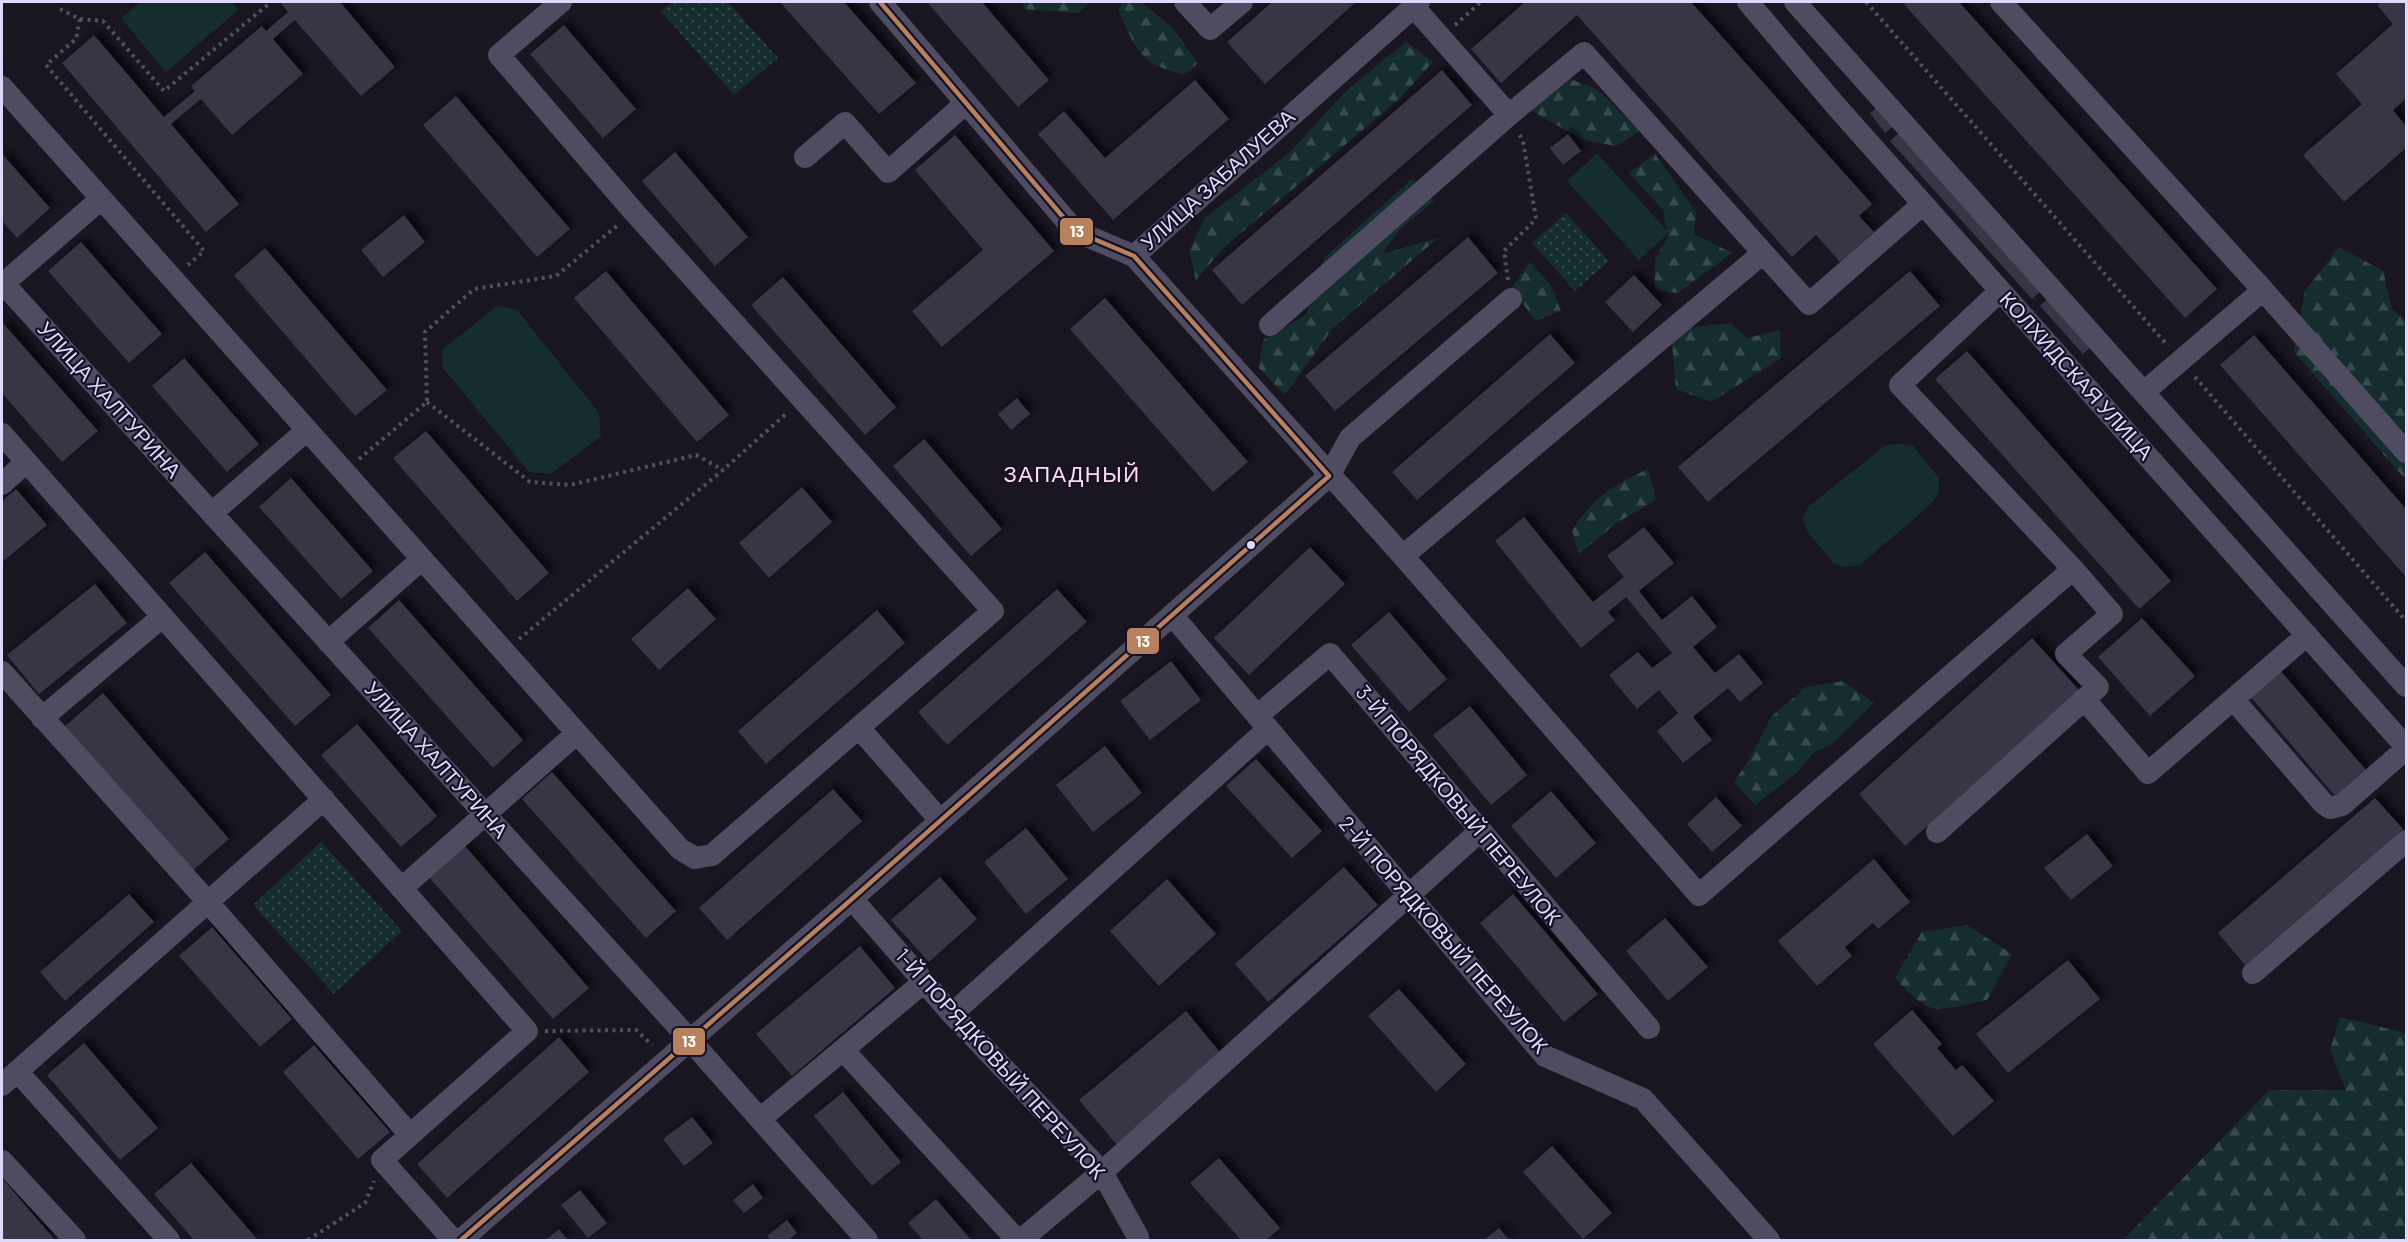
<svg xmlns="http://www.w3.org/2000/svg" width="2408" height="1242" font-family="Barlow,sans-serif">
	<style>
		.grass { fill: #162d2f }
		.forest { fill: url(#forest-firs) }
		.park { fill: url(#park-dots) }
		.building { fill: #383444; filter: url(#shadow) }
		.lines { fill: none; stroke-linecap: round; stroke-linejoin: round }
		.path { stroke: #495461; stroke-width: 4; stroke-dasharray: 3 4.5; stroke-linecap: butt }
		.minor { stroke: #4f4c62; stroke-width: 22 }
		.bus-1-casing { stroke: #161127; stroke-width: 9 }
		.bus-1 { stroke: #b6815c; stroke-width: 4.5 }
		.bus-dot { fill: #dfdafd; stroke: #161127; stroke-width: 2 }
		.labels { text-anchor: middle; stroke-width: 4.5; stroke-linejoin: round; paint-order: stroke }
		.street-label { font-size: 21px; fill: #dfdafd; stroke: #161127 }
		.neighbourhood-label { font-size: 22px; letter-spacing: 1.5px; fill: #fddcf0; stroke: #161127 }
		.line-badge { stroke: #161127; stroke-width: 2 }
		.badge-label { font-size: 16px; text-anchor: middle; font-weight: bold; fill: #fff }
	</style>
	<defs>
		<pattern id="forest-firs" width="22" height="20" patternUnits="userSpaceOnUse" patternTransform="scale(1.5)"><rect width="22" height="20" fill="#162d2f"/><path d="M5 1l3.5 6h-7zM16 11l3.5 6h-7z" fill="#374b4e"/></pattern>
		<pattern id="park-dots" width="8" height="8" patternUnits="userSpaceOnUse" patternTransform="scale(1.5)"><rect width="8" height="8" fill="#162d2f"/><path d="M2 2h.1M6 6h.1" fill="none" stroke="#374b4e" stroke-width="1.8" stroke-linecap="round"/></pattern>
		<filter id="shadow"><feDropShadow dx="5.5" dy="-5.5" stdDeviation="3" flood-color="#0009"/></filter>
	</defs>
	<rect width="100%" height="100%" fill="#191622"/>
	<path class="grass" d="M140 2H231L238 10 166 72 121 18Z
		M1597 153 1669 233 1639 260 1567 181Z
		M497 306 517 310 599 413 601 436 551 474 529 472 443 368 442 350Z
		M1901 444 1913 446 1939 478V492L1931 504 1860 565 1845 567 1834 564 1806 529 1803 518 1809 506 1886 445Z"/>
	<path class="forest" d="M1024 2H1090L1079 13 1023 9Z
		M1122 2H1141L1173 28 1198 63 1185 74C1140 66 1136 49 1118 10Z
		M1406 42 1433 62 1398 100 1224 247 1196 280 1189 251 1205 218 1290 152 1346 91Z
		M1570 79 1597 89 1640 131 1616 146 1583 140 1530 110Z
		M1655 154 1696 212 1694 234 1732 253 1678 293 1655 290V259L1668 237 1663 210 1629 173Z
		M1412 179 1434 201 1400 229 1382 254 1438 238 1332 329 1285 395 1259 368 1263 340 1306 315 1325 257Z
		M2339 247 2383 271 2392 309 2406 321V480L2294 352 2305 291Z
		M1530 262 1550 284 1561 311 1535 321 1512 287Z
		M1731 323 1747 338 1780 330 1781 358 1711 402 1676 389 1671 330Z
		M1648 469 1656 500 1618 522 1579 554 1572 530C1596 495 1611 487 1648 469Z
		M1843 681 1874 703 1833 743 1813 753 1799 771 1755 805 1734 782 1750 758 1771 717 1806 687Z
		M1967 925 2012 954 1987 1000C1935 1010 1933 1020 1895 978L1922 932Z
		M2340 1017 2406 1033V1240H2123L2269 1090H2346L2330 1050Z"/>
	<path class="park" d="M672 2H728L778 58 734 95 661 11Z
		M1566 213 1609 261 1575 291 1532 243Z
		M321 842 402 931 334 994 253 905Z"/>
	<path class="building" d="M280 2H340L395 67 361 96 295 20 273 39 303 74 232 135 201 99 171 124 239 204 206 232 62 63 94 35 164 117 195 91 191 86 262 26 266 31 288 12Z
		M780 2H844L916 83 879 114Z
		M927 2H982L1049 80 1018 107Z
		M1272 2H1356L1265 84 1227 42Z
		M1525 2H1691L1872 204 1859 216 1874 232 1840 262 1816 235 1792 257 1577 15 1501 83 1471 49Z
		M1902 2H1959L2217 289 2185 318Z
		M2381 2H2406V99L2393 110 2406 126V148L2344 202 2303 155 2362 104 2336 74 2393 24 2377 5Z
		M564 25 636 109 603 138 530 54Z
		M1442 70 1472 105 1242 305 1212 270Z
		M1195 80 1229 119 1113 220 1038 134 1064 111 1105 158Z
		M456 96 570 229 537 257 423 125Z
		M1879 106 1895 125 1885 133 1870 113Z
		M1901 131 2043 289 2032 299 1890 141Z
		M1568 134 1581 151 1563 165 1550 148Z
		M955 135 1054 251 942 347 912 311 983 250 915 170Z
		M675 152 748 237 715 266 642 181Z
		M2 154 50 208 17 238 2 221Z
		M404 215 425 242 383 277 361 250Z
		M1468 237 1498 273 1335 411 1305 376Z
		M81 242 162 334 129 363 48 271Z
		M265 248 387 390 355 416 234 275Z
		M606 271 729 415 697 442 574 298Z
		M1910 271 1940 306 1708 502 1678 467Z
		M1634 275 1662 305 1633 332 1605 302Z
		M783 277 896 407 865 435 751 305Z
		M2050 296 2094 344 2083 354 2040 306Z
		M1105 298 1248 462 1213 492 1070 329Z
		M2 322 98 431 62 462 2 393Z
		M1550 334 1575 363 1417 500 1392 472Z
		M2254 335 2406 509V577L2220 365Z
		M1967 351 2171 581 2139 609 1935 379Z
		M184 358 259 444 227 472 152 386Z
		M1017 398 1030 414 1011 430 998 414Z
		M426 431 549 573 517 601 393 458Z
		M924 439 1002 529 971 556 893 466Z
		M291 478 373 571 341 599 259 507Z
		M802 487 832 522 769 578 739 543Z
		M16 489 47 525 2 562V501Z
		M1524 517 1593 602 1624 577 1607 556 1644 527 1674 563 1639 591 1662 620 1692 596 1717 627 1693 647 1715 673 1739 654 1763 683 1740 702 1728 688 1693 717 1712 740 1683 763 1657 731 1678 713 1659 690 1637 709 1609 675 1638 652 1652 668 1672 653 1626 597 1608 612 1615 620 1581 648 1495 541Z
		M1310 547 1345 584 1249 675 1214 638Z
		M205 552 331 695 295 726 169 583Z
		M95 584 127 623 39 694 7 655Z
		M688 588 716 619 659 670 631 639Z
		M1057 589 1087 622 947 745 918 712Z
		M399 600 523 740 493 768 368 628Z
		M877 610 905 643 766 764 738 731Z
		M1389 612 1447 679 1409 712 1351 645Z
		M2142 618 2195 676 2150 716 2098 657Z
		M2032 638 2079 690 1905 846 1859 794Z
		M1171 661 1201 700 1150 740 1120 701Z
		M2279 669 2366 770 2336 797 2249 695Z
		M103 693 229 839 190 873 64 727Z
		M1470 706 1527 775 1491 805 1433 735Z
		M357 724 437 816 401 847 321 755Z
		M1105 746 1142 793 1093 832 1056 785Z
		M1256 759 1322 831 1292 858 1226 786Z
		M552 772 676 911 646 938 522 799Z
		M833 789 862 821 727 940 699 908Z
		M1551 791 1596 843 1556 878 1511 826Z
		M1716 797 1742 826 1712 852 1687 824Z
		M2375 798 2403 829 2245 965 2218 933Z
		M1026 828 1068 879 1026 914 984 862Z
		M2087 834 2113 866 2071 900 2044 868Z
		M464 845 589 988 553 1019 428 876Z
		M1874 859 1910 902 1878 929 1873 923 1845 947 1852 956 1817 986 1778 941Z
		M1344 867 1378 905 1268 1002 1235 964Z
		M940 877 977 919 929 962 891 920Z
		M1167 879 1216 934 1159 986 1110 931Z
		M129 894 154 922 65 1001 40 972Z
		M1513 894 1598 994 1564 1022 1480 923Z
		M1665 918 1708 967 1668 1001 1626 951Z
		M212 927 292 1019 260 1047 179 956Z
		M860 946 895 988 792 1076 756 1034Z
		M2068 960 2100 999 2008 1073 1976 1034Z
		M1399 989 1466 1064 1436 1092 1368 1016Z
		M1912 1010 1942 1044 1937 1048 1956 1070 1962 1065 1994 1101 1953 1136 1873 1044Z
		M1186 1011 1223 1056 1117 1145 1079 1100Z
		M559 1037 589 1072 447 1198 417 1164Z
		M84 1043 158 1128 120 1160 47 1075Z
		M314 1045 390 1132 358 1159 283 1072Z
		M843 1092 901 1162 872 1186 814 1116Z
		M692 1117 713 1143 684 1166 663 1139Z
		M1552 1146 1612 1213 1583 1239 1523 1172Z
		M1219 1158 1280 1228 1266 1240H1241L1190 1183Z
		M191 1163 258 1240H194L154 1194Z
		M2 1178 55 1240H2Z
		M753 1184 763 1198 744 1213 733 1200Z
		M580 1190 607 1223 588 1238 561 1205Z
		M936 1199 971 1240H923L908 1223Z
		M787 1220 797 1233 788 1240H771L767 1236Z
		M1499 1228 1509 1240H1484Z
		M559 1229 568 1240H546Z"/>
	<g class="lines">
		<path class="path" d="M1866 2 2168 346
			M60 9 80 19 76 39 46 65 204 251 188 265
			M80 19 103 21 164 91 271 2
			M1455 25 1481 2
			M1508 280 1504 251 1536 219 1523 141 1518 132
			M2195 377 2406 621
			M427 402 530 482 570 485 696 455 723 470
			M359 459 427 402 425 332 474 289 556 276 618 225
			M519 639 723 470 788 412
			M545 1031 636 1030 652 1045
			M308 1240 365 1203 374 1181"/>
		<path class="minor" d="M880 2 1075 231 1134 256 1403 556 1763 253
			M1185 2 1210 29 1242 2
			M1748 2 1836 106 2406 747
			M1795 2 2406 686
			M2001 2 2263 290 2144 392
			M1413 6 1509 115 1584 53 1809 304 1923 204
			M2 87 680 849 695 858 712 855 993 611 634 212 499 55 561 2
			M805 157 845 123 888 172 966 103
			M1134 256 1419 2
			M2 282 691 1041 867 1240
			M3 284 101 199
			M2263 290 2406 452
			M1270 325 1509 115
			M2 434 527 1031 382 1160 453 1240
			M2 484 26 462
			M212 513 307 430
			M1403 556 1699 895 2073 569 1900 385 2000 291
			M1172 615 1545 1056 1643 1099 1769 1240
			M328 642 422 559
			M2 672 207 901 410 1135
			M2084 699 2148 773 2307 635
			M2233 699 2323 803 2330 808 2342 805 2406 749
			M1257 716 1330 654 1649 1028
			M42 718 162 617
			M860 729 940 820
			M1937 832 2098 687 2066 654 2112 614 2073 569
			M402 888 577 733
			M852 899 952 1014 1102 1172 1138 1237
			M2253 973 2406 841
			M952 1014 1268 729
			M844 1051 1017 1240
			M17 1071 169 1240
			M2 1085 324 799
			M760 1119 924 982
			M2 1161 75 1240
			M461 1240 852 899 1329 476 1350 438 1511 299
			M1021 1240 1102 1172 1480 831"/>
		<g class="bus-1-casing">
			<path id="bus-1" d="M461 1240 852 899 1329 476 1134 256 1075 231 880 2"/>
		</g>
		<use href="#bus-1" class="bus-1"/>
	</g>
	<circle class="bus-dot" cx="1251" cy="545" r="5"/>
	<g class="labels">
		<g class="street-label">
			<text transform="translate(1218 180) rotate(-42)" y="7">УЛИЦА ЗАБАЛУЕВА</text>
			<text transform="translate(2076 376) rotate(48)" y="7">КОЛХИДСКАЯ УЛИЦА</text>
			<text transform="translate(109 400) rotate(48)" y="7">УЛИЦА ХАЛТУРИНА</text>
			<text transform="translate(436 760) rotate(48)" y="7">УЛИЦА ХАЛТУРИНА</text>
			<text transform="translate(1458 805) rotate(50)" y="7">3-Й ПОРЯДКОВЫЙ ПЕРЕУЛОК</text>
			<text transform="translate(1443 935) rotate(49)" y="7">2-Й ПОРЯДКОВЫЙ ПЕРЕУЛОК</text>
			<text transform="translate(1000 1064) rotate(48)" y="7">1-Й ПОРЯДКОВЫЙ ПЕРЕУЛОК</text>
		</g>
		<g class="neighbourhood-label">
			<text x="1072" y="482">ЗАПАДНЫЙ</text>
		</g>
	</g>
	<g class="line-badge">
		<rect x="1059" y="217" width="35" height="29" rx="6" fill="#b6815c"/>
		<rect x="1126" y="627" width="34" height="28" rx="6" fill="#b6815c"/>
		<rect x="672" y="1027" width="34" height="29" rx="6" fill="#b6815c"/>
	</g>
	<g class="badge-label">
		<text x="1077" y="237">13</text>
		<text x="1143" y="647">13</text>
		<text x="689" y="1047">13</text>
	</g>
	<rect width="2408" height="1242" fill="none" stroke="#dfdafd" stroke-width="6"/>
</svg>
